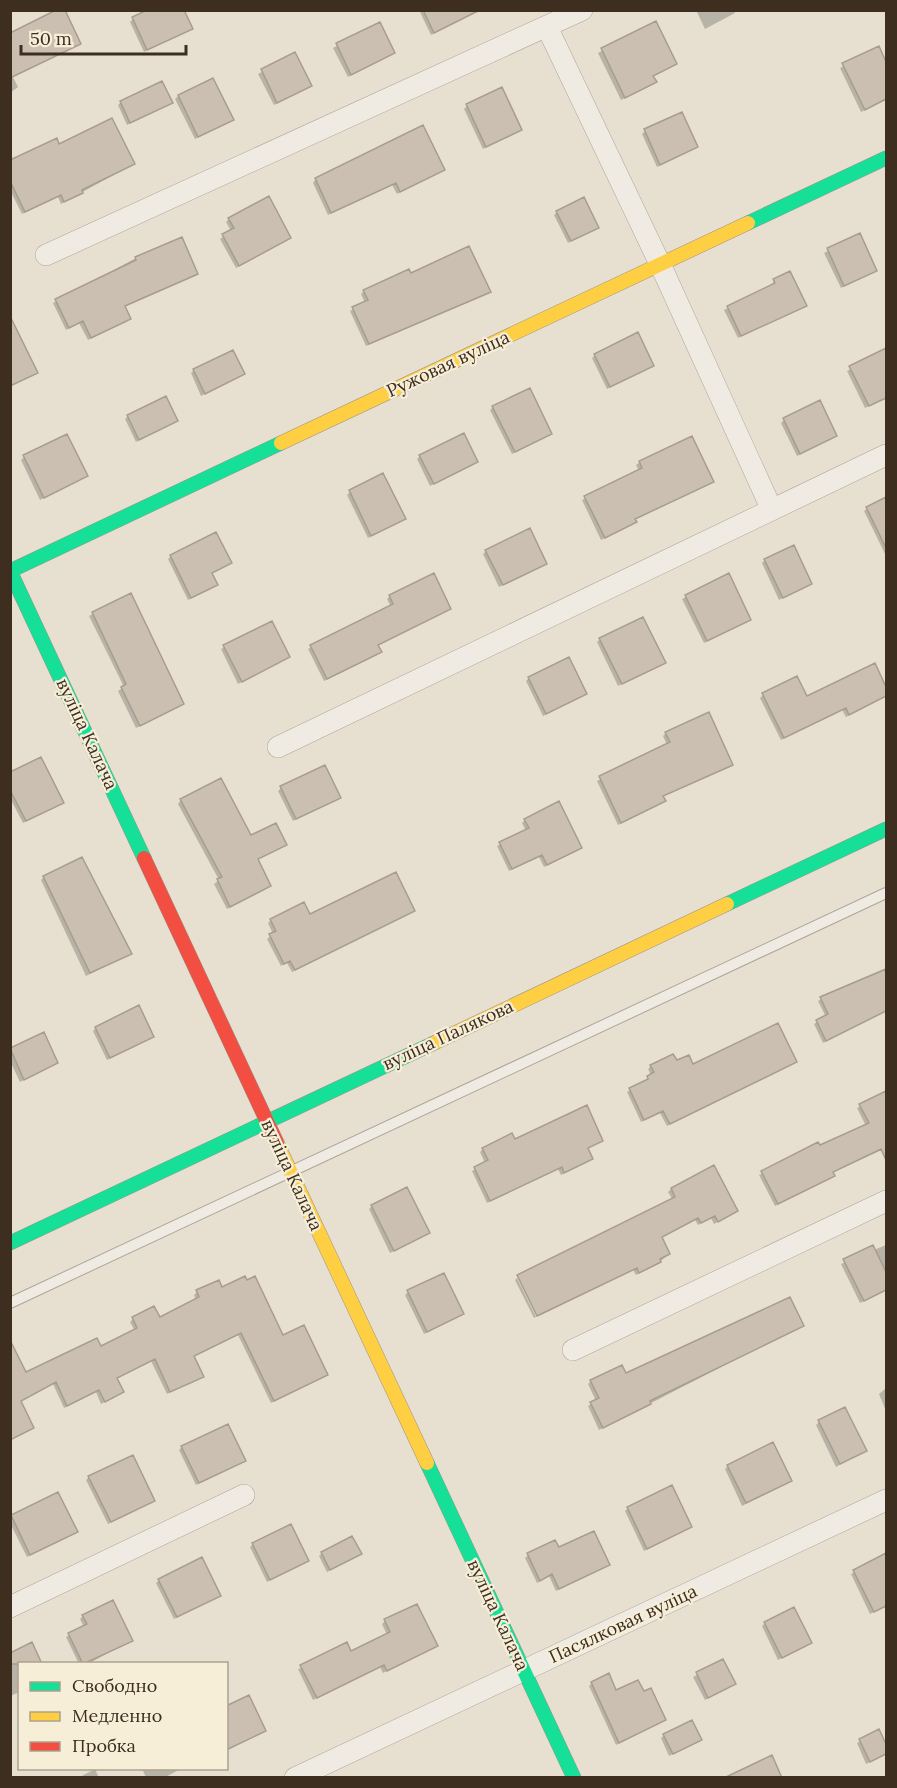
<svg xmlns="http://www.w3.org/2000/svg" width="897" height="1788" font-family="Lora,serif">
	<style>
		.shadow { fill: #0003 }
		.building { fill: #cbbfb2; stroke: #a89c90; stroke-width: 1.5 }
		.lines { fill: none; stroke-linecap: round; stroke-linejoin: round }
		.lane-casing { stroke: #ada599; stroke-width: 12 }
		.street-casing { stroke: #ada599; stroke-width: 22 }
		.fast-casing { stroke: #9c958a; stroke-width: 15 }
		.slow-casing { stroke: #9c958a; stroke-width: 15 }
		.jam-casing { stroke: #9c958a; stroke-width: 15 }
		.lane { stroke: #efebe3; stroke-width: 10 }
		.street { stroke: #efebe3; stroke-width: 21 }
		.fast { stroke: #16e098; stroke-width: 14 }
		.slow { stroke: #ffcf43; stroke-width: 14 }
		.jam { stroke: #f24e42; stroke-width: 14 }
		.labels { text-anchor: middle; stroke-width: 4.5; stroke-linejoin: round; paint-order: stroke }
		.street-label { font-size: 18px; fill: #3d2e20; stroke: #f7eed8 }
	</style>
	<rect width="100%" height="100%" fill="#e7e0d1"/>
	<path class="shadow" d="M419 10H479L431 35Z
		M696 10H734L735 13 705 29Z
		M133 19 191 29 144 52 130 22Z
		M655 23 675 64 652 77 655 82 652 85 621 100 598 53Z
		M379 24 393 53 348 77 333 48Z
		M10 39 79 44 13 77 18 87 10 93Z
		M878 48 886 65V100L861 112 840 68Z
		M294 54 310 86 274 105 258 74Z
		M178 96 232 120 195 139 175 99Z
		M121 102 171 103 127 125 118 105Z
		M467 106 520 130 483 149 464 109Z
		M645 131 696 147 657 167 642 134Z
		M59 146 133 164 61 204 58 197 22 214 10 190V161Z
		M443 170 397 194 392 185 328 215 313 183 316 179Z
		M557 212 597 227 568 243 554 215Z
		M229 219 289 238 236 268 220 239 231 231 226 222Z
		M859 235 875 270 841 288 824 253Z
		M136 258 196 274 124 307 129 319 126 322 88 340 79 323 66 330 53 303Z
		M410 275 489 291 366 346 350 311 365 303 361 294 364 291Z
		M774 280 805 306 738 338 724 310 772 286Z
		M886 350V398L865 408 847 371Z
		M595 355 653 365 607 389 592 358Z
		M194 370 243 374 201 396 191 373Z
		M493 407 551 434 512 454 490 410Z
		M128 416 176 420 136 442 125 419Z
		M784 420 836 436 797 456 781 423Z
		M692 438 712 481 634 520 632 525 601 540 582 500 639 471 636 465 640 462Z
		M420 456 473 465 430 486 417 459Z
		M24 457 86 476 40 500 21 460Z
		M350 492 404 519 368 538 347 495Z
		M886 498V553L885 554 864 511Z
		M486 551 545 563 499 587 483 554Z
		M171 556 230 563 211 574 216 585 213 588 188 600 168 559Z
		M765 560 810 583 779 600 762 563Z
		M728 575 749 620 704 643 682 599Z
		M130 595 179 707 136 728 118 691 124 687 89 616Z
		M390 596 449 609 377 646 380 652 377 655 324 681 308 649 391 607 387 599Z
		M271 623 289 657 238 684 221 649Z
		M600 639 664 662 618 686 597 642Z
		M874 665 886 691 885 697 846 717 842 710 781 740 760 698 763 695 797 678 807 698Z
		M529 678 585 694 543 716 526 681Z
		M666 733 731 765 662 797 664 801 661 804 618 825 597 781 667 745 663 736Z
		M10 773 62 802 23 823 10 798Z
		M281 788 339 798 293 821 278 791Z
		M181 800 250 837 285 844 256 860 269 886 266 889 227 909 214 884 219 880 178 804Z
		M525 820 577 851 544 867 539 857 509 871 497 846 526 831 522 823Z
		M44 877 130 954 86 976 41 880Z
		M413 911 292 972 287 963 281 966 267 939 273 934 268 923 271 920Z
		M886 970V1010L823 1043 814 1024 826 1017 818 1001 849 984 851 987Z
		M96 1028 153 1037 107 1060 93 1031Z
		M43 1034 56 1062 20 1082 10 1061V1050Z
		M795 1061 667 1126 660 1113 641 1122 627 1092 645 1082 651 1075 648 1069 651 1066 676 1062 692 1066Z
		M886 1092V1148L832 1173 830 1179 775 1206 759 1175 866 1126 857 1108Z
		M602 1140 587 1149 591 1159 588 1162 561 1175 558 1169 487 1203 472 1171 485 1163 480 1152 483 1149 514 1141Z
		M671 1189 736 1211 714 1224 711 1218 698 1225 695 1220 661 1238 669 1254 656 1265 636 1275 633 1270 539 1316 519 1276 673 1200 668 1192Z
		M372 1206 428 1233 390 1253 369 1209Z
		M886 1245V1290L860 1303 841 1264Z
		M517 1278 536 1317 534 1318 515 1280Z
		M218 1282 221 1289 326 1375 271 1403 238 1335 193 1357 202 1376 167 1394 151 1361 115 1379 122 1392 101 1404 96 1392 64 1408 53 1384 19 1402 32 1428 10 1440V1370L26 1374 101 1348 135 1331 130 1322 133 1319H159L196 1300 194 1295 197 1292Z
		M408 1292 462 1314 424 1334 405 1295Z
		M802 1325 599 1430 588 1406 596 1401 588 1384 591 1381 625 1375Z
		M886 1388V1411L879 1394Z
		M819 1422 865 1451 836 1467 816 1425Z
		M182 1447 241 1463 196 1485 179 1450Z
		M728 1466 790 1481 742 1506 725 1469Z
		M89 1477 153 1500 108 1524 86 1480Z
		M628 1508 690 1527 644 1551 625 1511Z
		M12 1516 76 1532 27 1557 10 1523Z
		M253 1544 307 1560 267 1582 250 1547Z
		M558 1549 608 1565 556 1591 549 1576 537 1583 525 1558 528 1555Z
		M322 1553 360 1554 327 1572 319 1556Z
		M886 1555V1606L870 1614 851 1574Z
		M159 1580 220 1595 174 1619 156 1583Z
		M83 1616 131 1640 88 1664H79L66 1637 84 1627 80 1619Z
		M385 1621 433 1648 383 1673 380 1667 313 1700 298 1669 351 1653 387 1635 382 1624Z
		M765 1623 810 1643 778 1660 762 1626Z
		M10 1654 20 1664V1692L10 1696Z
		M723 1661 734 1684 705 1700 693 1677Z
		M592 1683 616 1692 664 1720 616 1745 589 1686Z
		M226 1708 265 1730 226 1751Z
		M879 1731 886 1754 866 1764 857 1743Z
		M664 1735 700 1740 669 1756 661 1738Z
		M142 1768H182L164 1778H146Z
		M95 1769 99 1778H78Z"/>
	<path class="building" d="M56 10H65L81 44 10 78V33Z
		M147 10H184L193 29 147 50 132 17Z
		M423 10H480L434 33Z
		M656 21 677 64 653 76 657 82 625 98 601 48Z
		M380 22 395 53 351 75 336 43Z
		M879 46 886 62V99L865 110 842 63Z
		M295 52 312 86 277 103 261 69Z
		M213 78 234 120 198 137 178 95Z
		M162 81 173 103 130 123 120 101Z
		M502 87 522 130 486 147 466 104Z
		M682 112 698 147 660 165 644 129Z
		M112 118 135 164 82 190 83 193 64 202 61 195 25 212 10 181V160L57 138 59 144Z
		M423 125 445 170 400 192 396 183 331 213 315 178Z
		M269 196 291 238 239 266 222 234 234 228 228 218Z
		M584 197 599 228 571 241 556 211Z
		M860 233 877 271 844 286 827 248Z
		M182 237 198 274 125 306 131 319 91 338 83 321 69 328 55 299 136 260 135 257Z
		M469 246 491 292 369 344 352 307 368 300 363 290 409 269 411 273Z
		M790 271 807 306 741 336 727 306 775 283 773 279Z
		M10 316 38 373 10 386Z
		M638 332 654 366 610 387 594 354Z
		M886 348V398L869 406 849 366Z
		M233 350 245 374 205 394 193 369Z
		M530 388 552 434 515 452 492 406Z
		M166 396 178 421 139 440 127 415Z
		M820 400 837 436 800 454 783 418Z
		M464 433 478 462 434 484 419 455Z
		M67 434 88 476 44 498 23 455Z
		M692 436 714 482 635 519 637 522 605 538 584 496 642 468 639 461Z
		M383 473 406 519 371 536 349 490Z
		M886 497V548L866 507Z
		M530 528 547 564 503 585 485 550Z
		M216 532 232 563 212 573 218 585 191 598 170 555Z
		M794 545 812 584 783 598 764 559Z
		M434 573 451 609 378 645 382 652 327 679 310 645 393 604 389 595Z
		M729 573 751 620 707 641 685 595Z
		M131 593 184 704 140 726 121 687 126 684 92 612Z
		M643 617 666 663 622 684 599 638Z
		M272 621 290 657 242 682 223 645Z
		M569 657 587 694 546 714 528 677Z
		M875 663 886 687V696L849 715 846 708 784 738 762 693 797 676 807 696Z
		M709 712 733 765 663 796 666 801 621 823 599 776 670 742 665 732Z
		M41 757 64 803 26 821 10 790V772Z
		M325 765 341 798 296 819 280 786Z
		M221 778 251 835 276 823 287 845 258 859 271 886 230 907 217 879 222 877 180 799Z
		M559 801 582 848 547 865 542 855 512 869 499 842 529 828 524 819Z
		M82 857 132 954 90 973 43 876Z
		M396 872 415 911 295 970 290 961 284 964 269 934 276 931 270 919 304 902 310 914Z
		M886 969V1011L826 1041 816 1020 828 1014 820 997Z
		M139 1005 154 1037 110 1058 95 1027Z
		M778 1023 797 1062 670 1124 663 1111 644 1120 629 1088 648 1079 647 1076 654 1072 650 1065 673 1054 677 1060 689 1055 693 1064Z
		M44 1032 58 1063 24 1080 10 1048Z
		M886 1091V1160L881 1149 833 1172 835 1176 778 1204 761 1171 818 1142 820 1145 869 1123 859 1104Z
		M587 1105 603 1141 588 1148 593 1159 564 1173 562 1167 490 1201 474 1167 488 1160 482 1148 512 1133 515 1139Z
		M714 1165 738 1211 718 1222 715 1216 701 1223 698 1218 662 1237 670 1254 660 1259 661 1262 639 1273 637 1268 537 1316 517 1275 675 1197 671 1188Z
		M407 1187 430 1233 394 1251 371 1205Z
		M873 1245 886 1272V1290L864 1301 843 1259Z
		M444 1273 464 1314 427 1332 407 1290Z
		M245 1276 247 1280 255 1276 283 1335 304 1325 328 1375 274 1401 241 1333 194 1356 204 1377 170 1392 155 1359 117 1378 124 1392 105 1402 99 1390 67 1406 56 1382 21 1401 34 1428 10 1440V1340L26 1372 97 1338 101 1346 137 1328 132 1317 154 1306 160 1317 199 1297 196 1290 219 1280 222 1287Z
		M790 1297 804 1326 650 1401 651 1404 603 1428 590 1402 599 1398 590 1380 622 1365 626 1373Z
		M845 1407 867 1451 840 1464 818 1420Z
		M228 1424 246 1461 199 1483 181 1446Z
		M773 1442 792 1481 746 1503 727 1465Z
		M133 1455 155 1501 111 1522 88 1476Z
		M672 1485 692 1527 647 1549 627 1507Z
		M58 1492 78 1532 30 1555 11 1515Z
		M291 1524 309 1561 270 1580 252 1543Z
		M594 1531 610 1565 559 1589 552 1574 540 1581 527 1553 555 1540 559 1547Z
		M352 1536 362 1554 330 1570 321 1552Z
		M886 1553V1606L874 1612 853 1570Z
		M202 1557 221 1596 177 1617 158 1579Z
		M113 1600 133 1641 83 1664 68 1633 87 1624 82 1615Z
		M417 1604 438 1646 387 1671 384 1665 317 1698 300 1665 347 1642 351 1651 390 1632 384 1619Z
		M794 1607 812 1643 782 1658 764 1622Z
		M32 1642 42 1664H10V1653Z
		M723 1659 736 1684 708 1698 696 1672Z
		M609 1673 616 1690 638 1680 644 1691 651 1688 666 1720 619 1743 591 1682Z
		M249 1695 266 1731 226 1750V1706Z
		M692 1720 702 1740 673 1754 663 1734Z
		M879 1729 886 1744V1754L870 1762 859 1739Z
		M772 1755 782 1778H724Z"/>
	<g class="lines">
		<g class="lane-casing">
			<path id="lane" d="M10 1303 886 893"/>
		</g>
		<g class="street-casing">
			<path id="street" d="M547 27 660 264 772 510
				M46 255 582 10
				M278 747 886 455
				M573 1350 886 1201
				M10 1607 244 1495
				M295 1778 886 1500"/>
		</g>
		<g class="fast-casing">
			<path id="fast" d="M748 223 886 158
				M10 571 144 858
				M10 571 281 443
				M727 904 886 829
				M10 1243 434 1043
				M427 1463 574 1778"/>
		</g>
		<g class="slow-casing">
			<path id="slow" d="M281 443 748 223
				M434 1043 727 904
				M277 1143 427 1463"/>
		</g>
		<g class="jam-casing">
			<path id="jam" d="M144 858 277 1143"/>
		</g>
		<use href="#lane" class="lane"/>
		<use href="#street" class="street"/>
		<use href="#fast" class="fast"/>
		<use href="#slow" class="slow"/>
		<use href="#jam" class="jam"/>
	</g>
	<g class="labels">
		<g class="street-label">
			<text transform="translate(448 364) rotate(-25)" y="6">Ружовая вуліца</text>
			<text transform="translate(87 734) rotate(65)" y="6">вуліца Калача</text>
			<text transform="translate(448 1035) rotate(-25)" y="6">вуліца Палякова</text>
			<text transform="translate(292 1175) rotate(65)" y="6">вуліца Калача</text>
			<text transform="translate(498 1615) rotate(65)" y="6">вуліца Калача</text>
			<text transform="translate(623 1624) rotate(-25)" y="6">Пасялковая вуліца</text>
		</g>
	</g>
	<rect width="897" height="1788" fill="none" stroke="#3d2e20" stroke-width="24"/>
	<rect x="18" y="1662" width="210" height="108" fill="#f7eed8" stroke="#ada18e" stroke-width="1.5"/>
	<rect x="30" y="1682" width="30" height="9" fill="#16e098" stroke="#ada18e" stroke-width="1.5"/>
	<text x="72" y="1692" font-size="18" fill="#3d2e20">Свободно</text>
	<rect x="30" y="1712" width="30" height="9" fill="#ffcf43" stroke="#ada18e" stroke-width="1.5"/>
	<text x="72" y="1722" font-size="18" fill="#3d2e20">Медленно</text>
	<rect x="30" y="1742" width="30" height="9" fill="#f24e42" stroke="#ada18e" stroke-width="1.5"/>
	<text x="72" y="1752" font-size="18" fill="#3d2e20">Пробка</text>
	<path d="M21 45v9h165v-9" fill="none" stroke="#3d2e20" stroke-width="3"/>
	<text x="30" y="45" font-size="18" fill="#3d2e20" stroke="#f7eed8" stroke-width="4.5" paint-order="stroke">50 m</text>
</svg>
